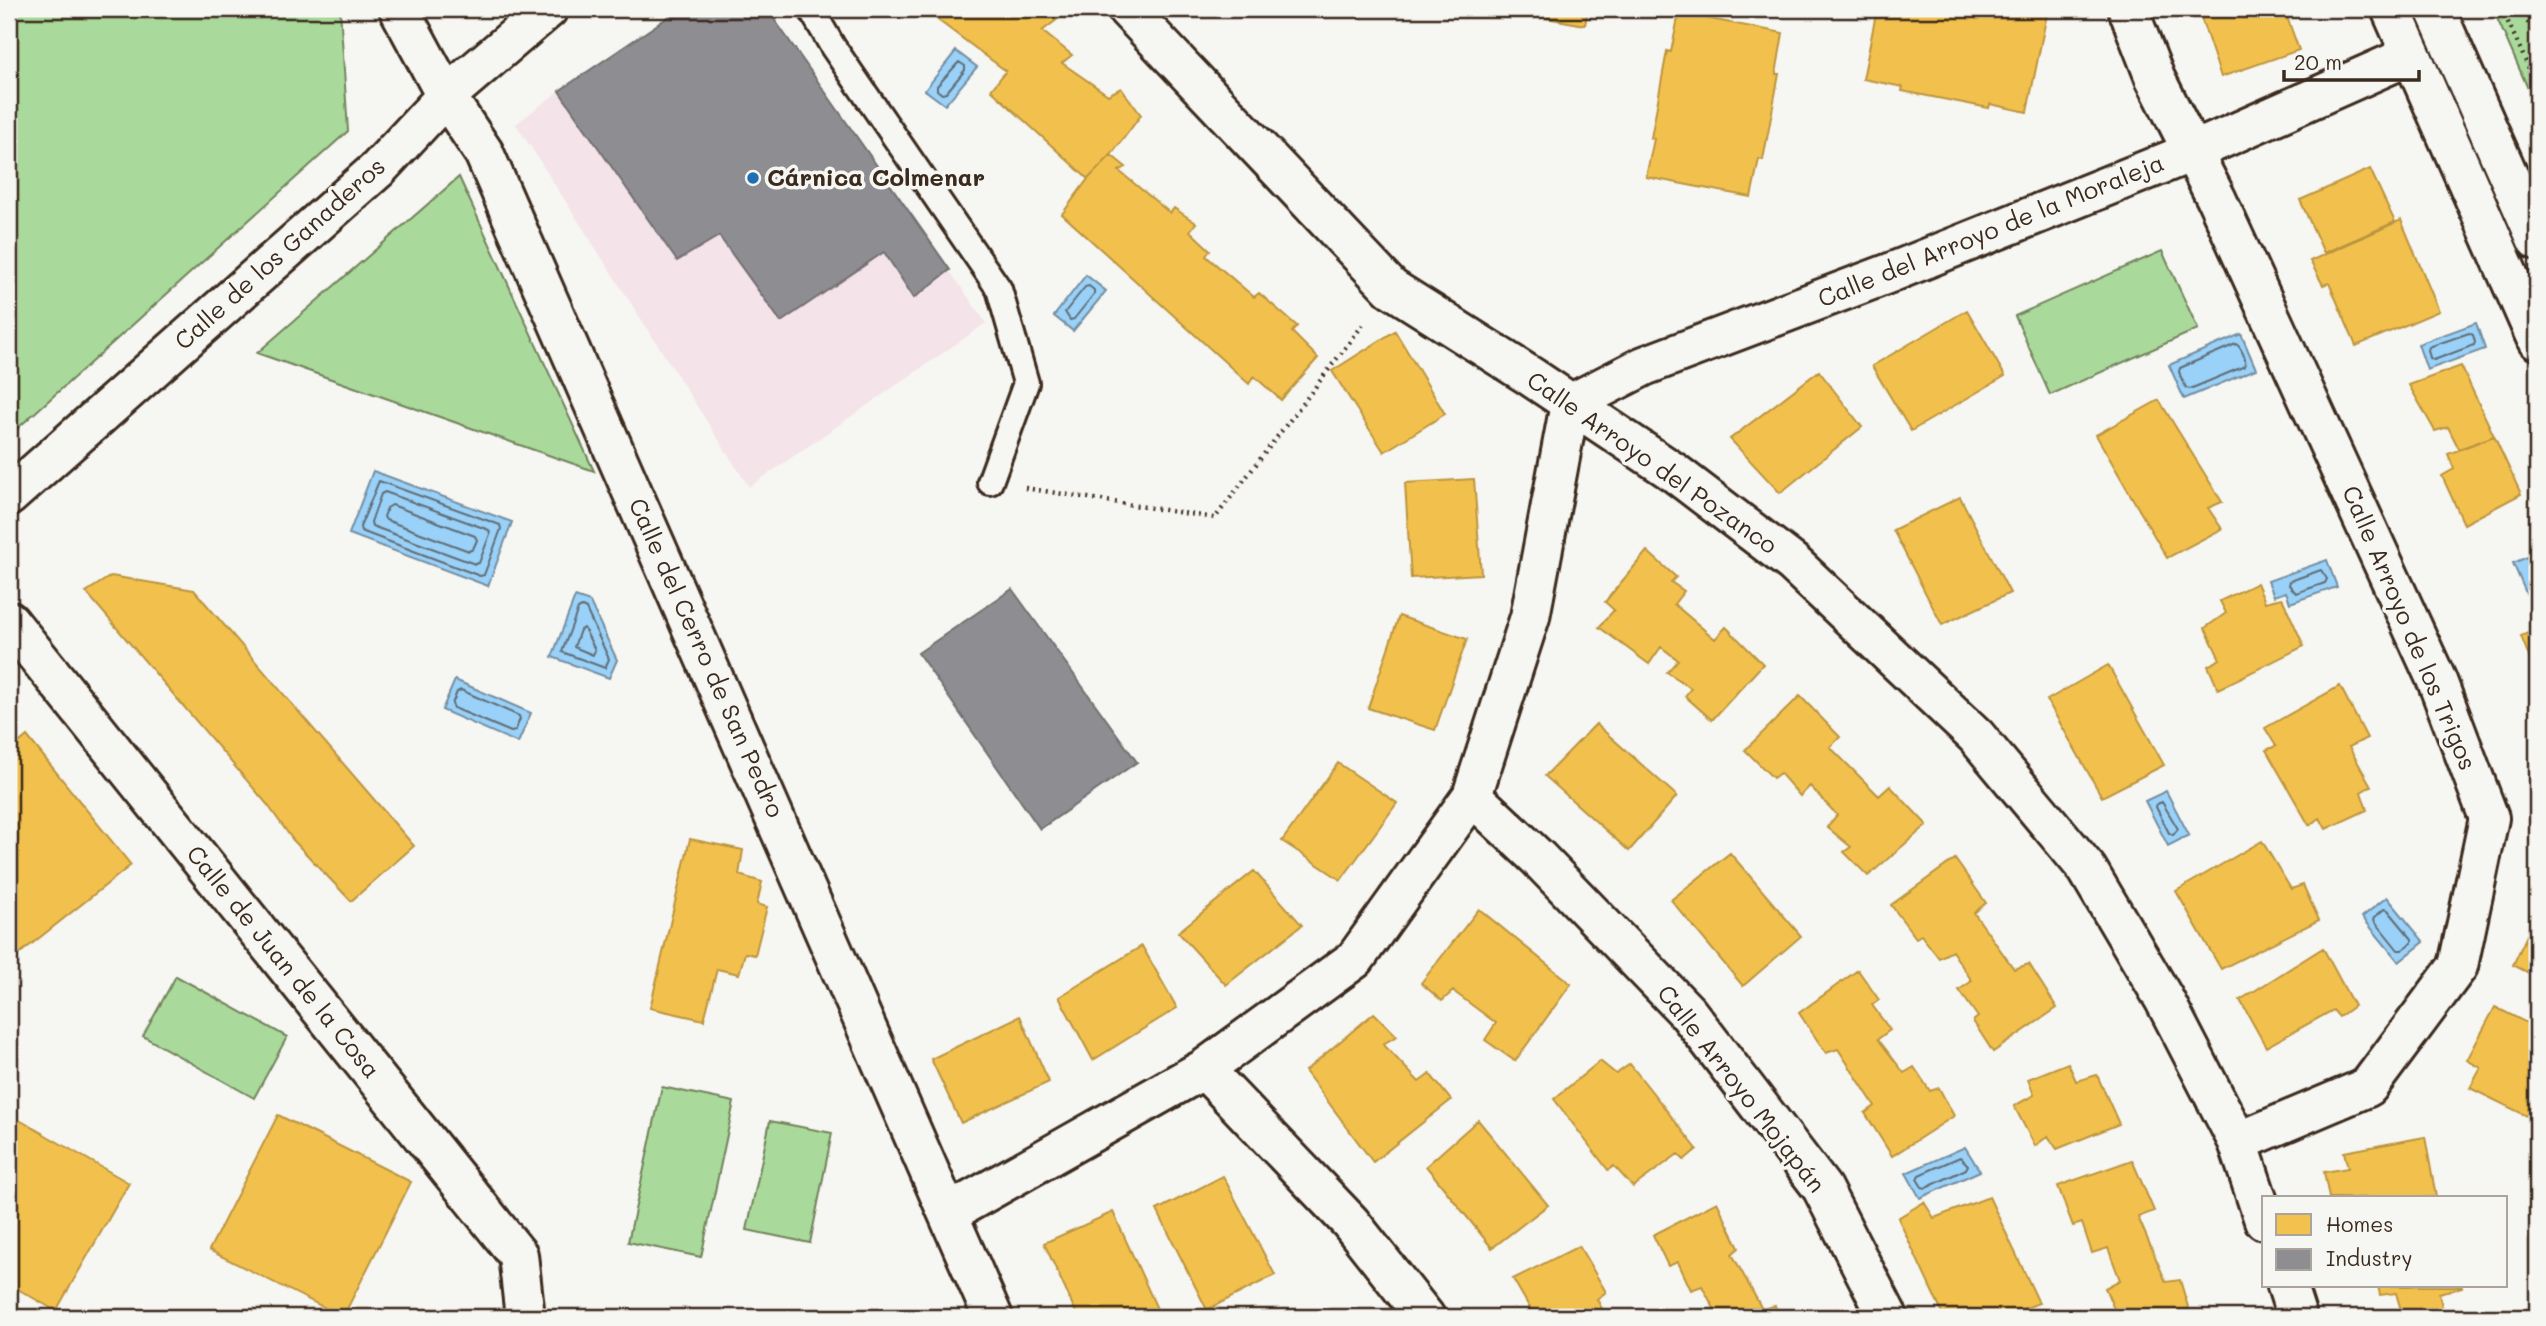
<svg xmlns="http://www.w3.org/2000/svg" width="2546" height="1326" font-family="Mali,sans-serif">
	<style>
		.built { fill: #f4e3e8 }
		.green { fill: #a9da9b; stroke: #72825c; stroke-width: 2 }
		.water { fill: #99d1f8; stroke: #738ea1; stroke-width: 2 }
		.homes { fill: #f2c14e; stroke: #bb9440; stroke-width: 2 }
		.industry { fill: #8d8d92; stroke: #746f6f; stroke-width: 2 }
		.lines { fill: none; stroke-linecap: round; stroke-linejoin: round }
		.shore { stroke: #616d75; stroke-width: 2 }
		.service-casing { stroke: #3b2a1e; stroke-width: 30 }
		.minor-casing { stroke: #3b2a1e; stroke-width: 44 }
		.secondary-casing { stroke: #3b2a1e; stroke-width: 44 }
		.path { stroke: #3b2a1e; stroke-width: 4.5; stroke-dasharray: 2 5; stroke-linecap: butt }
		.service { stroke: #f6f6f2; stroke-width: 24 }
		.minor { stroke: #f6f6f2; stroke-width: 38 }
		.secondary { stroke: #f6f6f2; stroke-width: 38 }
		.poi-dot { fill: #1f6fb2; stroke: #f6f6f2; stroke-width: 2.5 }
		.labels { text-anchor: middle; stroke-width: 7; stroke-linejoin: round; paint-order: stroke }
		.poi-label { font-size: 24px; font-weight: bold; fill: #3b2a1e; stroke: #f6f6f2; text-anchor: start }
		.street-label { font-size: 24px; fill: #3b2a1e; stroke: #f6f6f2 }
	</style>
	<rect width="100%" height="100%" fill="#f6f6f2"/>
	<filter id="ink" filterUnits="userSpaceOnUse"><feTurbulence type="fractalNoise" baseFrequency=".0143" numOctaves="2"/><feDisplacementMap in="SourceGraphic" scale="14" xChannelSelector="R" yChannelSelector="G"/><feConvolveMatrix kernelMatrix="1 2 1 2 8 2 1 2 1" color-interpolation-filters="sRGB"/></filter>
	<g filter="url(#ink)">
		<path class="built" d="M671 9H767L986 323 749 487 516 124 559 91 673 13Z"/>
		<path class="green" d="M9 9H340L348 131 9 436Z
			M2493 9H2537V109Z
			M459 177 594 471 257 353Z
			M2162 251 2198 329 2050 395 2015 316Z
			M176 976 287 1037 254 1098 143 1036Z
			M662 1087 734 1102 701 1257 628 1242Z
			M770 1121 832 1133 810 1243 747 1230Z"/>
		<path class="water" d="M956 51 977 67 945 105 925 90Z
			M1086 275 1106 291 1073 331 1054 316Z
			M2476 323 2485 349 2427 370 2418 344Z
			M2241 334 2256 369 2184 399 2169 365Z
			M373 471 512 522 488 586 349 534Z
			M2537 553V589L2526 593 2513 563Z
			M2327 560 2337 587 2290 603 2286 592 2274 596 2268 581Z
			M575 597 590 602 617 660 609 678 552 657Z
			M455 680 531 713 518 743 442 710Z
			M2166 791 2189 835 2168 846 2145 801Z
			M2387 897 2424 942 2399 962 2362 917Z
			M1965 1147 1980 1171 1920 1198 1906 1173Z"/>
		<path class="homes" d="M923 9H1046L1058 19 1042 31 1072 55 1062 63 1108 95 1121 88 1141 115 1111 155 1088 179 991 90 1006 71Z
			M1497 9H1588L1585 25Z
			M1877 9H2048L2027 112 1990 104 1989 108 1902 91 1903 87 1863 79Z
			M2198 9H2284L2299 50 2221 77Z
			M1679 13 1783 33 1776 74H1779L1763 160 1759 159 1751 197 1646 177 1654 139 1651 138 1667 51 1671 52Z
			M1111 155 1126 167 1119 171 1170 213 1174 208 1196 223 1190 231 1210 250 1206 256 1254 297 1259 293 1297 326 1292 332 1318 358 1281 400 1254 376 1249 384 1062 214 1088 179Z
			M2370 169 2395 222 2324 253 2300 200Z
			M2401 220 2439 311 2356 346 2329 283 2323 285 2310 261Z
			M1967 310 2005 376 1911 431 1872 366Z
			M1395 331 1445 414 1384 452 1332 371Z
			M2461 366 2494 436 2459 449 2448 427 2435 431 2409 385Z
			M1819 371 1862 427 1780 493 1730 439Z
			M2159 400 2222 502 2208 508 2222 529 2167 558 2096 435Z
			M2494 436 2521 494 2464 524 2442 476 2454 469 2448 454Z
			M1474 479 1481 574 1411 578 1405 483Z
			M1960 497 2010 593 1942 625 1893 530Z
			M1647 551 1676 577 1671 582 1684 591 1674 604 1715 639 1726 627 1763 664 1712 720 1685 696 1691 688 1667 672 1678 660 1661 647 1649 664 1599 627 1614 610 1605 602Z
			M111 576 194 590 414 846 351 901 293 840 267 804 86 592Z
			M2257 583 2265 602 2282 598 2304 646 2218 689 2208 666 2220 659 2205 628 2226 613 2220 601Z
			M1399 616 1467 639 1435 730 1368 708Z
			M2537 629V677L2521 636Z
			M2108 665 2164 765 2102 797 2047 700Z
			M2340 686 2367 738 2349 747 2371 786 2361 792 2367 810 2326 829 2320 818 2309 825 2266 750 2276 746 2265 728Z
			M1800 696 1840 737 1830 747 1879 796 1890 786 1927 825 1868 876 1844 852 1851 847 1827 827 1837 815 1810 786 1800 796 1780 773 1773 778 1745 750Z
			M1596 724 1677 796 1629 851 1545 776Z
			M27 736 131 865 9 962V751Z
			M1338 763 1397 803 1341 880 1282 841Z
			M690 839 743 850 739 875 762 882 757 904 767 907 755 955 745 953 739 974 717 969 704 1020 650 1008Z
			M2262 841 2291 889 2303 885 2319 920 2221 969 2176 891Z
			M1730 853 1801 936 1743 986 1671 900Z
			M1955 859 1986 903 1974 913 2014 969 2029 964 2057 1008 1993 1052 1973 1021 1978 1017 1959 990 1972 981 1952 951 1939 958 1921 935 1916 938 1891 905Z
			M1254 871 1302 925 1226 985 1178 932Z
			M1479 909 1571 984 1515 1061 1485 1040 1496 1023 1453 991 1442 1001 1421 983Z
			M2537 914V977L2513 965Z
			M1142 946 1177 1008 1093 1060 1059 997Z
			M2323 948 2354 1006 2339 1017 2333 1010 2266 1047 2240 1000Z
			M1858 970 1879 1000 1872 1005 1890 1030 1878 1039 1904 1073 1914 1067 1930 1091 1939 1088 1954 1116 1892 1156 1865 1113 1875 1106 1838 1049 1826 1053 1799 1013Z
			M2495 1007 2537 1028V1121L2470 1088 2481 1068 2467 1060Z
			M1374 1013 1397 1036 1383 1044 1419 1082 1430 1074 1451 1100 1373 1162 1305 1071Z
			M1020 1016 1049 1082 961 1123 931 1059Z
			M1600 1061 1616 1074 1630 1064 1697 1149 1684 1160 1678 1154 1633 1187 1614 1166 1608 1170 1554 1099Z
			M2068 1063 2076 1081 2097 1075 2119 1124 2057 1149 2048 1136 2035 1146 2014 1106 2034 1095 2028 1079Z
			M9 1114 129 1183 56 1311 9 1284Z
			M278 1115 411 1182 343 1317 209 1250Z
			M1478 1120 1548 1205 1492 1248 1426 1166Z
			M2425 1137 2436 1197 2329 1198 2324 1172 2348 1168 2344 1152Z
			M2132 1160 2154 1211 2138 1217 2166 1282 2180 1280 2191 1317H2114L2117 1316 2105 1288 2120 1280 2108 1248 2092 1253 2082 1223 2073 1226 2058 1186Z
			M1223 1176 1275 1275 1207 1310 1157 1210Z
			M1989 1197 2039 1303 2002 1317H1944L1898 1218 1924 1202 1934 1218Z
			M1717 1202 1739 1248 1732 1254 1762 1309 1775 1306 1781 1317H1714L1717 1314 1702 1286 1691 1290 1678 1262 1668 1266 1653 1235Z
			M1113 1212 1158 1311 1145 1317H1078L1044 1243Z
			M1579 1246 1606 1292 1597 1299 1606 1317H1535L1513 1279Z
			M2378 1286H2462V1287L2439 1293 2443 1311 2403 1317 2396 1293 2380 1295Z"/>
		<path class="industry" d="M680 9H767L950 270 914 298 884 252 781 322 719 236 677 261 559 91Z
			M1012 589 1137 762 1040 829 918 653Z"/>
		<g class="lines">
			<path class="shore" d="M959 62 965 66V70L946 93 942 94 937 90V86Z
				M1089 286 1094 290V294L1074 319 1070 320 1065 312 1085 287Z
				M2469 333 2473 335 2475 342 2474 345 2434 360 2430 358 2428 350 2429 347Z
				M2236 344C2241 347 2247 360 2245 366L2190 389 2186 388 2179 372 2180 368Z
				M379 481 500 525 501 529 484 575 480 576 361 531 360 527Z
				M385 492 489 530 490 534 479 563 475 564 372 526 371 522 381 494Z
				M392 505 475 536 477 540 473 549 469 551 386 520 384 517 387 508Z
				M2321 570 2327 579 2325 583 2296 593 2289 585 2290 581Z
				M582 607 586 609 609 659 605 668 562 652 578 609Z
				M584 628 595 650 593 655 574 647 580 630Z
				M461 690 519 716 520 719 515 731 511 732 454 708 452 704 457 692Z
				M2162 802 2178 829 2173 835 2169 833 2156 807 2157 804Z
				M2384 909 2388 910 2412 939V943L2402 950H2398L2374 920 2375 917Z
				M1960 1157 1968 1165 1966 1169 1926 1188 1922 1187 1917 1179 1919 1175Z"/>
			<g class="service-casing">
				<path id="service" d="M811 9 833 47 999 289 1026 383 990 482"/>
			</g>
			<g class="minor-casing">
				<path id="minor" d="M399 9 446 96 484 153 993 1317
					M1127 9 1391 288 1530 376 1675 473 1793 563 1976 736 2087 869 2164 999 2238 1142 2264 1220
					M2128 9 2155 78 2216 198 2437 681 2489 818 2458 966 2368 1087 2238 1142
					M9 496 378 169 446 96 548 9
					M9 621 518 1255 525 1317
					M1472 796 1538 858 1688 1013 1822 1188 1888 1317
					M1204 1069 1350 1222 1425 1317
					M949 1213 1204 1069 1355 959 1472 796 1530 617 1570 404 1644 366 1890 273 2192 152 2411 55
					M2287 1286 2297 1317"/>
			</g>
			<g class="secondary-casing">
				<path id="secondary" d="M2391 9 2537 340
					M2435 9 2537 240"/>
			</g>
			<path class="path" d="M2502 9 2537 86
				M2522 9 2537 43
				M2528 115 2537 110
				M1025 488 1215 518 1365 322"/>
			<use href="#service" class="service"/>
			<use href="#minor" class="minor"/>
			<use href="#secondary" class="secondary"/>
		</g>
	</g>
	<circle class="poi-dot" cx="753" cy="178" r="7"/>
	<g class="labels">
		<g class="poi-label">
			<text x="767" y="186">Cárnica Colmenar</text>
		</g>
		<g class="street-label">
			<text transform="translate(1991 231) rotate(-22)" y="8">Calle del Arroyo de la Moraleja</text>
			<text transform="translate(280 254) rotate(-42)" y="8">Calle de los Ganaderos</text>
			<text transform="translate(1652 463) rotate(35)" y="8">Calle Arroyo del Pozanco</text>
			<text transform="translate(2409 628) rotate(67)" y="8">Calle Arroyo de los Trigos</text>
			<text transform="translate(706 658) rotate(66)" y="8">Calle del Cerro de San Pedro</text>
			<text transform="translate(283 962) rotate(51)" y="8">Calle de Juan de la Cosa</text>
			<text transform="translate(1741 1089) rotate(52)" y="8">Calle Arroyo Mojapán</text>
		</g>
	</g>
	<rect width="2546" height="1326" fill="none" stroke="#f6f6f2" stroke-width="35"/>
	<rect x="18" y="18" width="2511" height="1291" fill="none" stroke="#3b2a1e" stroke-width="2.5" filter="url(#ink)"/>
	<rect x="2262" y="1196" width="245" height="91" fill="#f6f6f2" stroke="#aba49d" stroke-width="2"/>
	<rect x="2276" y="1214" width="35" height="21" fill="#f2c14e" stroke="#aba49d" stroke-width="2"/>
	<text x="2326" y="1232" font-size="21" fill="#3b2a1e">Homes</text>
	<rect x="2276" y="1249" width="35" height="21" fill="#8d8d92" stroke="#aba49d" stroke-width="2"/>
	<text x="2326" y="1266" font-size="21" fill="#3b2a1e">Industry</text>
	<path d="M2284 70v10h135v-10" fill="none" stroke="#3b2a1e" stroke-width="3.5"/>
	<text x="2294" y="70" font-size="21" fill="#3b2a1e" stroke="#f6f6f2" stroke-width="5" paint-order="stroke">20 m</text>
</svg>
